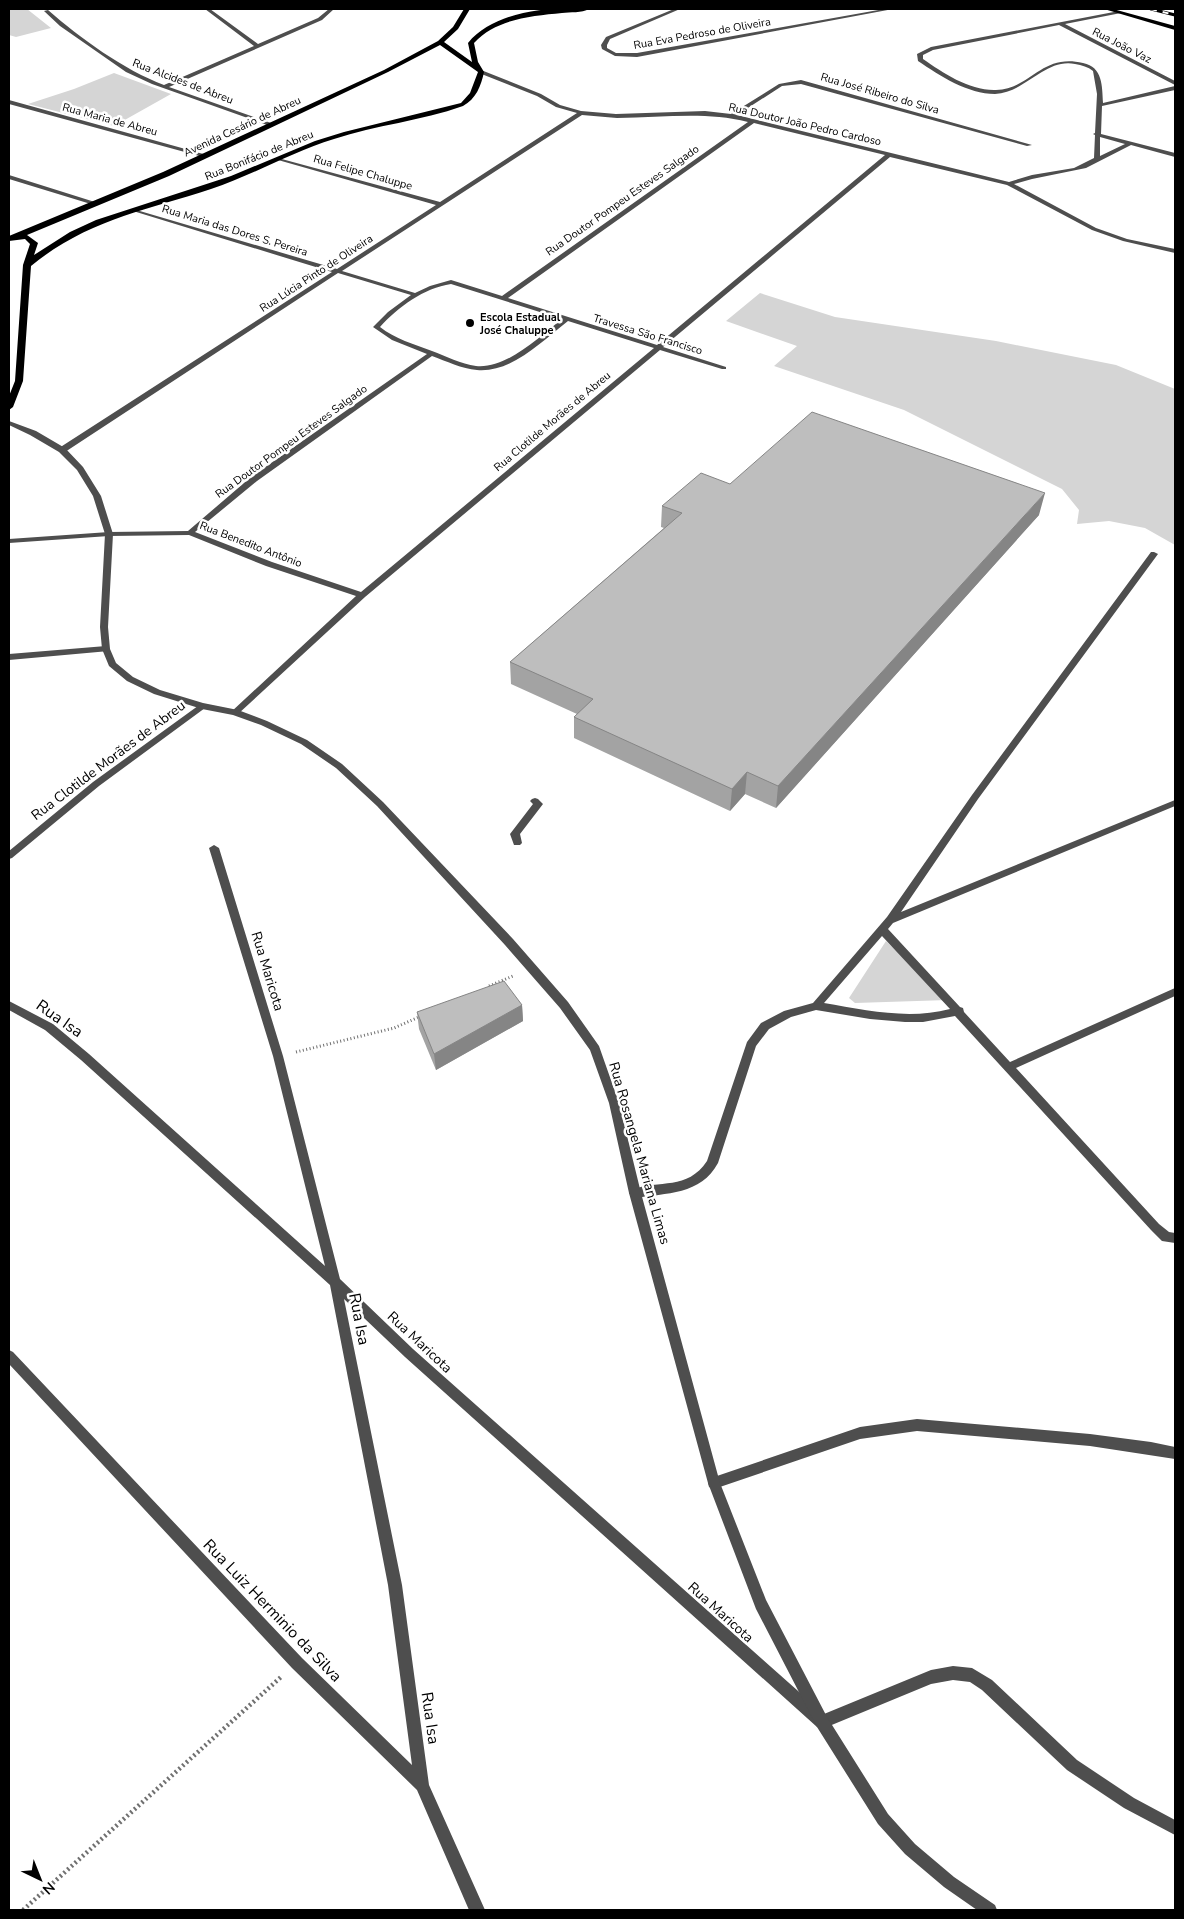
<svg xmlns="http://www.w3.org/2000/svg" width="1184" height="1919" font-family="'Nunito Sans',sans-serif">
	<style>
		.green { fill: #d5d5d5 }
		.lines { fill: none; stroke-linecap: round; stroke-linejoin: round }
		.path-far1 { stroke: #707070; stroke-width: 3; stroke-dasharray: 1 2.5; stroke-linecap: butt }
		.path { stroke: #707070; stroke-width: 4.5; stroke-dasharray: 2 3; stroke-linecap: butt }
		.service { fill: #4e4e4e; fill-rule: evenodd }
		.minor { fill: #4e4e4e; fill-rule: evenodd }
		.tertiary { fill: #4e4e4e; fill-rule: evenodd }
		.primary { fill: #000; fill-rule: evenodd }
		.rail-casing { stroke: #000; stroke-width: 3 }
		.rail { stroke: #fff; stroke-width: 2; stroke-dasharray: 6; stroke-linecap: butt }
		.wall { fill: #a3a3a3 }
		.shaded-wall { fill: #858585 }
		.building { fill: #bebebe; stroke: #858585 }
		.poi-dot { fill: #000; stroke: #fff; stroke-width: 2 }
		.labels { text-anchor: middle; stroke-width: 5; stroke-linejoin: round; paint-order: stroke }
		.far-street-label { font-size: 11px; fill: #000; stroke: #fff }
		.far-poi-label { font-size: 11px; font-weight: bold; fill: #000; stroke: #fff; text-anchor: start }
		.street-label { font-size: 14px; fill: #000; stroke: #fff }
		.near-street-label { font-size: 16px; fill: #000; stroke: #fff }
	</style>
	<rect width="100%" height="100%" fill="#fff"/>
	<path class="green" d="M9 9H27L51 28 16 37 9 35Z
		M114 73 171 94 114 126 28 104 74 89Z
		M760 293 835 317 996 341 1116 365 1175 389V545L1145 528 1109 521 1077 524 1079 510 1062 489 904 410 774 366 797 346 726 321Z
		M886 941 948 1000 855 1003 849 998Z"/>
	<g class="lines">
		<path class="path-far1" d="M489 986 513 976
			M296 1052 394 1028 419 1017"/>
		<path class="path" d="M23 1910 281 1677"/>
		<path class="service" d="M535 798 538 799 543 804 520 834 522 843 520 845H514L510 834 533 804 530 801 532 799Z"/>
		<path class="minor" d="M205 9H210L258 44 318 18 329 9H334L322 20 169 87 271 123V125H267L152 84 126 72 60 26 44 11 48 10C80 38 124 70 164 85L254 46Z
			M674 9H680L610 39 607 45V48L616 53H637L884 9H893L637 57 615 56 602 49 601 45 606 37Z
			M1119 11 1121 13 1065 24 1175 81V85L1059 25 933 50 923 55V59C943 73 970 91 996 90 1031 89 1041 53 1083 63 1103 67 1102 86 1103 103L1175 86V90L1102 106 1101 134 1175 153V157L1131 145 1086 168 1032 179 1014 184 1096 228 1127 239 1175 249V253L1123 241 1092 230 1007 185 890 157 663 347 726 367V369H722L660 350 365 597 238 714H232L231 712 356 596 266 566 189 535 109 536 9 543V539L109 532 188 531 251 477 427 354 392 340 373 327 388 312 411 295 338 273 65 452H59V448L332 272 133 211V209L337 269 436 205 278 160V158L440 202 577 113 556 107 537 96 479 73 478 72 481 70 541 94 560 105 581 111 616 114 705 111 731 114 779 84 801 80 1032 145 1027 146 801 84 782 86 737 115 1009 182 1032 175 1074 168 1094 158 1095 135 1093 134 1095 133 1097 94 1093 71C1088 67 1082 65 1075 64 1045 58 1025 93 995 94 968 94 940 76 918 61L917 54 931 47ZM582 115C594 116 605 117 617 118 662 118 704 111 748 122L502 296 451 280 430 286 415 293 342 271ZM754 123 885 155 657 345 508 298ZM1100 137 1125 144 1100 156ZM451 284 562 319C539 337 507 369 476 366 461 364 446 356 432 351 414 344 395 339 380 327 398 307 424 288 451 284ZM568 321 654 348 361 592 272 562 195 532 257 481 432 356C446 361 462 369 477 370 512 373 542 341 568 321Z
			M9 100 207 155 208 156 203 157 9 104Z
			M9 175 98 203 99 204 94 205 9 179Z
			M1151 552H1154L1158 554 978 799 901 912 1175 800V806L893 923 888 929 960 1007 963 1008 964 1012 1010 1062 1175 988V996L1016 1068 1159 1224 1169 1232 1175 1233V1243L1162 1241 1151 1230 955 1016 923 1022H905L870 1019 816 1010 791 1017 769 1029 756 1046 718 1163C701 1195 666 1193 635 1198L631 1196 629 1193 631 1190C660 1179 687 1191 707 1161L747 1042 761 1023 784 1011 813 1003 887 917 972 795ZM882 936 950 1009C908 1020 865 1010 824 1003Z
			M106 646 110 649 109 651 9 660V654Z
			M202 703 206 706 205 708 99 786 12 858 9 859V851L93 782Z
			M214 845 219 848 283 1056 340 1279 413 1349 824 1714 931 1670 953 1666 972 1668 992 1680 1077 1760 1134 1798 1175 1820V1835L1124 1808 1067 1770 982 1690 970 1682 953 1680 931 1684 822 1729 817 1727 405 1357 344 1299 402 1585 429 1785 485 1910H469L417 1790 292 1668 9 1364V1350L13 1352 302 1658 412 1765 388 1585 330 1285 81 1060 45 1030 9 1010V1001L53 1024 89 1054 325 1266 273 1056 209 848Z
			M917 1419 1090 1434 1151 1442 1175 1447V1459L1090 1446 917 1431 860 1439 714 1489 709 1487 708 1483 709 1479 714 1477 860 1427Z"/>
		<path class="tertiary" d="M9 421 36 431 65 448 83 467 101 496 113 534 108 627 110 649 116 663 133 677 160 690 203 703 238 710 267 721 307 740 342 764 383 802 513 939 568 1002 599 1046 619 1103 641 1193 720 1483 766 1600 827 1717 888 1814 915 1844 954 1877 995 1905 997 1910H977L944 1887 905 1854 878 1824 817 1727 756 1609 708 1483 629 1193 609 1103 590 1050 560 1008 505 945 377 806 336 768 301 744 261 725 233 715 202 709 154 694 127 681 109 666 102 649 100 627 105 534 93 496 77 470 59 452 30 435 9 425Z"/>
		<path class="primary" d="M464 9H470L458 29 444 42 472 62 468 43C494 11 551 6 589 9 582 13 570 12 562 13 531 16 496 19 474 43L478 62 484 72C481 86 476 99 463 106 421 121 376 125 334 139 292 152 253 175 211 189 144 211 87 220 31 266L23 381 13 407 9 410V396L15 381 23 265 30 244 25 239 9 241V236L163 172 384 70 438 41 453 27ZM440 45 478 72 470 93 461 103 344 132 315 141 231 176 96 220 70 232 34 255 38 243 27 235 169 176 388 72Z
			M1104 9H1113L1175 26V30Z"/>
		<g class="rail-casing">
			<path id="rail" d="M1151 9 1175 15"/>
		</g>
		<use href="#rail" class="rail"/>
	</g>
	<path class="wall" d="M730 484 1039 515 776 808 745 794 730 811 574 738V717L577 714 511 684 510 662 664 528 661 527 662 506Z
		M522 1005 523 1021 436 1070 419 1029 417 1012Z"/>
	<path class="shaded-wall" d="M1045 493 1039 515 776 808 778 786Z
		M747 772 745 794 730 811 732 789Z
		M522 1005 523 1021 436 1070 434 1054Z"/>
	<path class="building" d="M812 412 1045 493 778 786 747 772 732 789 574 717 593 699 510 662 682 513 662 506 701 473 730 484Z
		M504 981 522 1005 434 1054 417 1012Z"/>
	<circle class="poi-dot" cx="470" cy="323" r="5"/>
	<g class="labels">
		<g class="far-street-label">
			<text transform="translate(702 33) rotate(-10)" y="4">Rua Eva Pedroso de Oliveira</text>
			<text transform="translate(1122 45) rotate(27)" y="4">Rua João Vaz</text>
			<text transform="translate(183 81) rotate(21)" y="4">Rua Alcides de Abreu</text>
			<text transform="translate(880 93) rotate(16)" y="4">Rua José Ribeiro do Silva</text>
			<text transform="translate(110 119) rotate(15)" y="4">Rua Maria de Abreu</text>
			<text transform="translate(805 124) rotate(13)" y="4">Rua Doutor João Pedro Cardoso</text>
			<text transform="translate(242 126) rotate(-25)" y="4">Avenida Cesário de Abreu</text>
			<text transform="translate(259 155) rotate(-22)" y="4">Rua Bonifácio de Abreu</text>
			<text transform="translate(363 172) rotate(16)" y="4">Rua Felipe Chaluppe</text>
			<text transform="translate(622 200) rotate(-35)" y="4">Rua Doutor Pompeu Esteves Salgado</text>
			<text transform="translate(235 230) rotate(17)" y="4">Rua Maria das Dores S. Pereira</text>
			<text transform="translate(316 273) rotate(-33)" y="4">Rua Lúcia Pinto de Oliveira</text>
			<text transform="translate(648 334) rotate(17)" y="4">Travessa São Francisco</text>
			<text transform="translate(552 421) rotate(-40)" y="4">Rua Clotilde Morães de Abreu</text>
			<text transform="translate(291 441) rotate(-36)" y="4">Rua Doutor Pompeu Esteves Salgado</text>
			<text transform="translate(251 544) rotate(21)" y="4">Rua Benedito Antônio</text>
		</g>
		<g class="far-poi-label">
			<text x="480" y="321">Escola Estadual<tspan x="480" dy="13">José Chaluppe</tspan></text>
		</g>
		<g class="street-label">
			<text transform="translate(108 760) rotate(-37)" y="5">Rua Clotilde Morães de Abreu</text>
			<text transform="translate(268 971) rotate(73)" y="5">Rua Maricota</text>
			<text transform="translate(640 1153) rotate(74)" y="5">Rua Rosangela Mariana Limas</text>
			<text transform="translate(420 1342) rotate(43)" y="5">Rua Maricota</text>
			<text transform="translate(721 1612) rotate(42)" y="5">Rua Maricota</text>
		</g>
		<g class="near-street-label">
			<text transform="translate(60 1018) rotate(35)" y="6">Rua Isa</text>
			<text transform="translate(360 1319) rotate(79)" y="6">Rua Isa</text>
			<text transform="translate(273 1610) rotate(46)" y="6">Rua Luiz Herminio da Silva</text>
			<text transform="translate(431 1718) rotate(82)" y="6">Rua Isa</text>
		</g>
	</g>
	<rect width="1184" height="1919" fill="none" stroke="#000000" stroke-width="20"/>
	<g transform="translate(40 1879) rotate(137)" stroke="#ffffff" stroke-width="4" paint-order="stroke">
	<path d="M0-4L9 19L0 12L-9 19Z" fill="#000000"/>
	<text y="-8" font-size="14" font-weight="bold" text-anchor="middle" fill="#000000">N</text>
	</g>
</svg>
